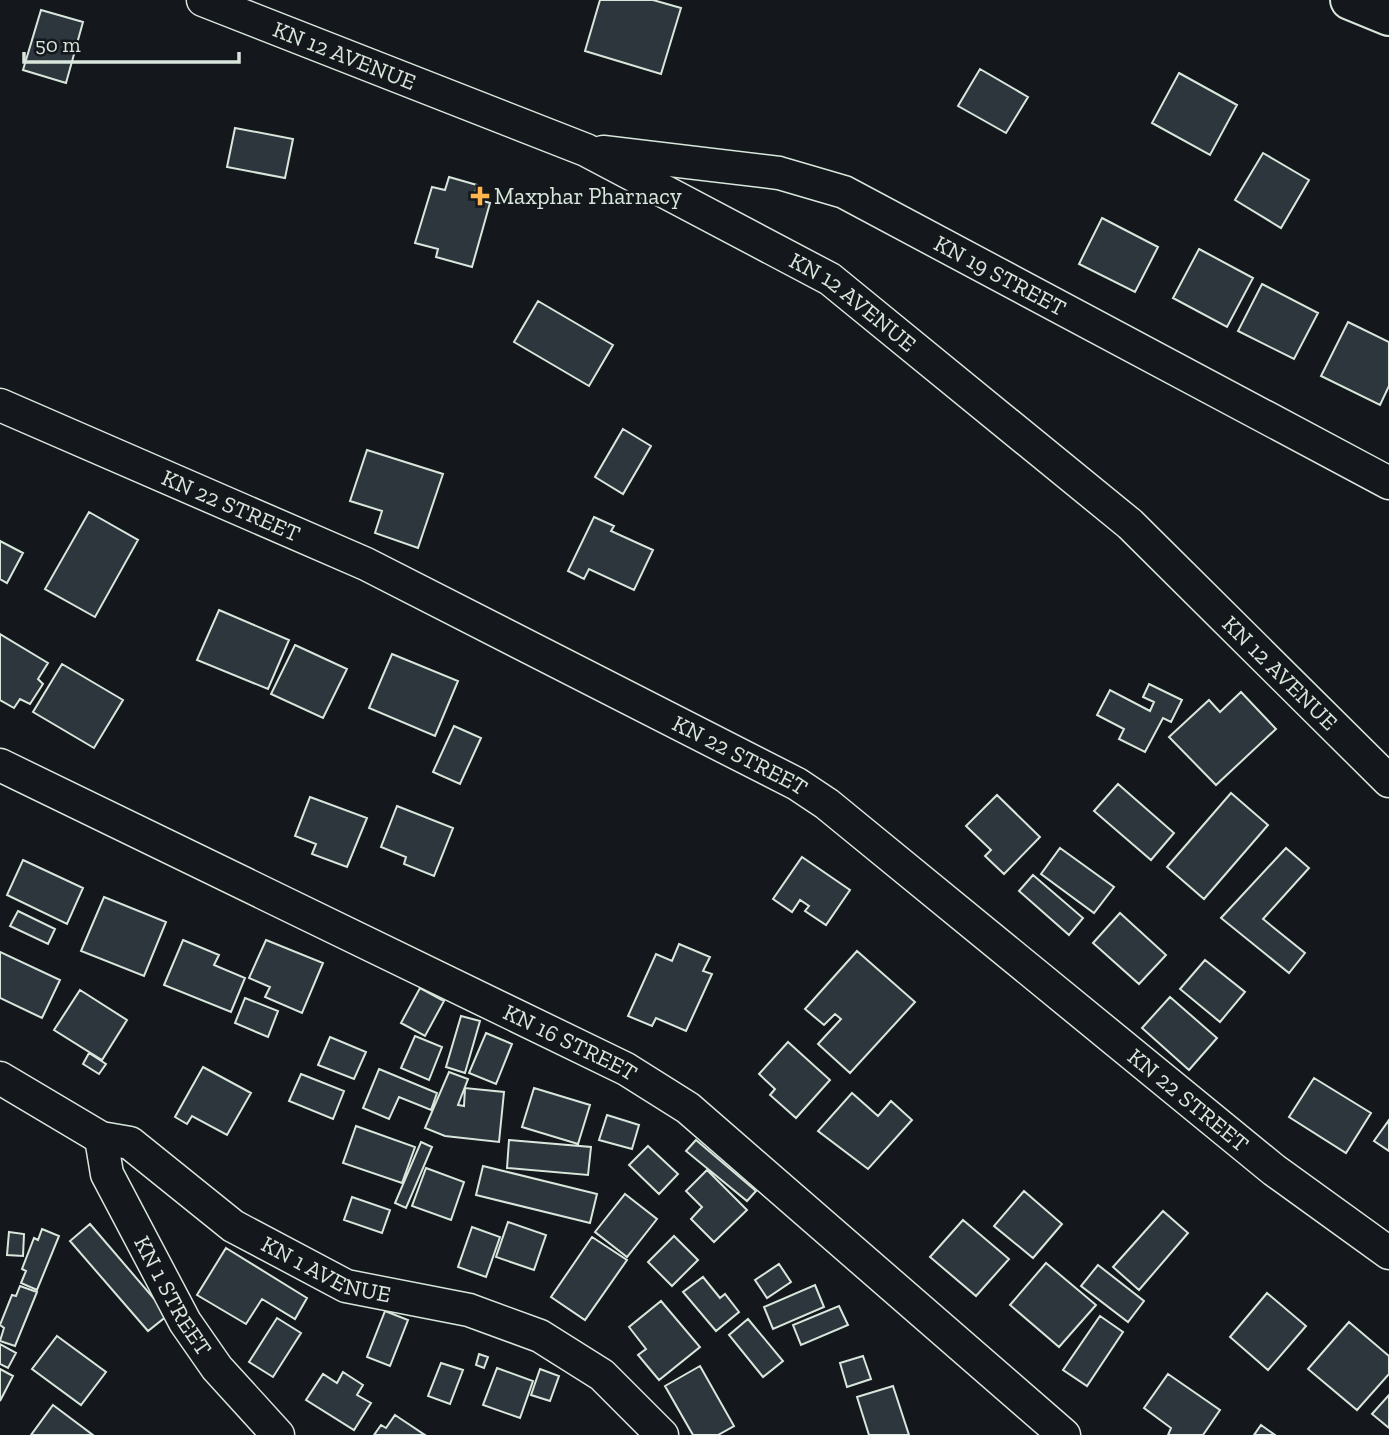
<svg xmlns="http://www.w3.org/2000/svg" width="1389" height="1435" font-family="'Zilla Slab',serif">
	<style>
		.building { fill: #2c363c; stroke: #d8e6dc; stroke-width: 2 }
		.lines { fill: none; stroke-linecap: round; stroke-linejoin: round }
		.minor-casing { stroke: #d8e6dc; stroke-width: 35 }
		.major-casing { stroke: #d8e6dc; stroke-width: 42 }
		.minor { stroke: #14181c; stroke-width: 32 }
		.major { stroke: #14181c; stroke-width: 38 }
		.poi-dot { fill: #ffb74d; stroke: #14181c; stroke-width: 2.5 }
		.labels { text-anchor: middle; stroke-width: 5; stroke-linejoin: round; paint-order: stroke }
		.street-label { font-size: 23px; fill: #d8e6dc; stroke: #14181c }
		.poi-label { font-size: 23px; fill: #d8e6dc; stroke: #14181c; text-anchor: start }
	</style>
	<rect width="100%" height="100%" fill="#14181c"/>
	<path class="building" d="M600 0H653L681 8 661 74 585 51Z
		M41 10 83 22 66 83 23 70Z
		M980 69 1028 97 1006 133 958 106Z
		M1179 73 1237 105 1210 155 1152 123Z
		M235 128 293 139 285 178 227 167Z
		M1263 153 1309 180 1281 228 1235 200Z
		M449 177 477 185 474 198 490 203 472 267 436 257 438 249 415 243 432 187 445 190Z
		M1102 218 1158 247 1135 292 1079 264Z
		M1199 249 1253 278 1227 327 1173 298Z
		M1262 284 1318 313 1294 359 1238 331Z
		M538 301 613 345 589 386 514 342Z
		M1348 322 1389 342V386L1380 405 1321 376Z
		M623 429 651 446 623 494 595 477Z
		M367 450 443 474 418 548 375 533 382 511 350 501Z
		M89 512 138 540 95 617 45 589Z
		M594 517 614 526 611 531 653 550 634 590 589 569 584 579 568 571Z
		M0 541 23 553 7 583 0 579Z
		M219 610 289 640 268 689 197 660Z
		M0 634 48 663 38 679 43 684 30 704 20 699 14 708 0 700Z
		M295 645 347 669 323 718 271 694Z
		M392 654 458 681 435 736 369 708Z
		M62 664 123 700 94 748 33 712Z
		M1149 684 1182 700 1171 722 1163 718 1145 752 1119 739 1124 729 1097 715 1110 690 1150 711 1154 702 1143 697Z
		M1241 692 1276 729 1216 785 1169 737 1209 700 1220 712Z
		M454 726 481 738 460 784 433 772Z
		M1118 784 1174 833 1151 860 1094 811Z
		M1231 793 1268 825 1204 899 1167 867Z
		M997 795 1040 837 1004 874 985 856 991 850 966 826Z
		M310 797 367 818 347 867 312 854 316 844 295 836Z
		M397 806 453 828 434 876 404 864 406 857 381 847Z
		M1060 848 1114 887 1094 913 1041 874Z
		M1286 848 1309 868 1263 919 1305 953 1289 973 1221 918Z
		M802 857 850 890 826 925 805 911 809 906 800 900 792 912 773 899Z
		M23 860 83 888 67 924 7 895Z
		M1033 875 1083 918 1069 935 1019 891Z
		M104 897 166 922 144 976 81 951Z
		M18 911 55 929 48 944 10 926Z
		M1120 913 1166 955 1139 984 1093 943Z
		M183 940 219 955 214 965 245 978 231 1012 164 985Z
		M266 940 323 963 302 1013 265 997 270 987 249 978Z
		M679 944 710 957 703 971 712 974 686 1031 656 1018 652 1026 628 1016 656 954 672 961Z
		M857 951 915 1002 850 1073 818 1044 841 1019 835 1014 824 1025 805 1009Z
		M0 952 60 980 42 1018 0 998Z
		M1205 960 1245 992 1220 1022 1180 989Z
		M420 988 444 1001 425 1036 401 1023Z
		M80 990 127 1020 102 1060 54 1030Z
		M1170 997 1217 1038 1189 1070 1142 1028Z
		M245 998 278 1011 268 1037 235 1023Z
		M461 1016 480 1021 465 1073 446 1067Z
		M486 1033 512 1044 496 1084 469 1073Z
		M415 1036 442 1047 429 1080 401 1068Z
		M330 1037 366 1052 354 1079 318 1065Z
		M788 1042 830 1080 796 1118 770 1095 775 1089 759 1074Z
		M89 1053 106 1064 99 1074 83 1064Z
		M203 1067 251 1093 227 1135 192 1116 187 1124 175 1117Z
		M379 1069 437 1093 431 1110 399 1097 389 1119 363 1108Z
		M449 1072 468 1079 458 1105 464 1106 465 1088 504 1092 499 1142 445 1136 425 1128Z
		M301 1074 344 1091 333 1119 289 1101Z
		M1314 1078 1371 1113 1346 1153 1289 1117Z
		M534 1088 590 1105 578 1144 522 1127Z
		M852 1093 878 1116 891 1101 912 1120 868 1169 818 1131Z
		M607 1115 639 1125 632 1149 599 1140Z
		M1389 1120V1151L1374 1141Z
		M356 1126 415 1147 402 1183 343 1163Z
		M509 1140 591 1147 588 1175 507 1168Z
		M696 1140 756 1191 747 1201 686 1151Z
		M421 1142 432 1147 406 1208 395 1203Z
		M648 1146 678 1174 659 1194 629 1165Z
		M483 1166 597 1194 590 1223 476 1195Z
		M426 1168 464 1182 451 1220 412 1206Z
		M707 1170 747 1210 714 1242 691 1219 702 1207 686 1191Z
		M1024 1191 1062 1224 1033 1258 994 1226Z
		M625 1194 657 1219 627 1257 595 1232Z
		M352 1197 390 1210 382 1233 344 1220Z
		M1163 1211 1188 1233 1139 1290 1113 1267Z
		M963 1220 1009 1259 976 1296 930 1257Z
		M508 1222 546 1235 534 1270 496 1257Z
		M90 1224 168 1315 148 1331 70 1241Z
		M472 1227 500 1237 486 1277 458 1267Z
		M42 1229 59 1236 37 1290 21 1283 26 1271 22 1269 34 1238 38 1240Z
		M9 1232 24 1234 23 1256 7 1255Z
		M674 1236 698 1260 672 1286 648 1262Z
		M592 1237 627 1260 585 1320 551 1297Z
		M226 1248 307 1298 295 1319 262 1299 246 1324 197 1295Z
		M1046 1263 1096 1305 1059 1347 1010 1305Z
		M779 1264 791 1282 767 1298 755 1280Z
		M1098 1265 1144 1301 1128 1322 1081 1286Z
		M703 1277 720 1298 725 1294 739 1312 716 1331 683 1292Z
		M815 1285 824 1307 773 1329 764 1307Z
		M20 1286 37 1292 15 1346 0 1341 4 1328 0 1325 12 1295 16 1296Z
		M1267 1293 1306 1326 1268 1370 1230 1337Z
		M661 1301 700 1347 659 1380 638 1355 646 1349 629 1327Z
		M839 1306 848 1325 801 1345 793 1325Z
		M385 1311 408 1320 390 1366 367 1357Z
		M1100 1316 1123 1332 1087 1386 1063 1370Z
		M277 1318 301 1333 273 1377 249 1362Z
		M748 1319 783 1361 763 1377 729 1335Z
		M1349 1322 1389 1356V1374L1357 1410 1308 1369Z
		M57 1336 106 1372 81 1405 32 1369Z
		M0 1344 16 1353 8 1368 0 1364Z
		M479 1354 488 1357 484 1368 476 1365Z
		M863 1356 871 1379 847 1387 840 1363Z
		M441 1363 463 1370 450 1404 428 1396Z
		M700 1366 734 1426 718 1435H693L665 1386Z
		M497 1368 533 1381 520 1418 483 1405Z
		M0 1369 13 1376 0 1401Z
		M540 1369 559 1376 550 1401 531 1395Z
		M343 1372 363 1385 357 1395 371 1403 354 1430 306 1400 323 1374 337 1383Z
		M1168 1374 1220 1410 1203 1435H1168L1171 1428 1144 1408Z
		M893 1386 909 1435H869L857 1397Z
		M1389 1395V1428L1372 1414Z
		M53 1405 93 1435H31Z
		M395 1415 425 1435H374L381 1425 386 1428Z
		M1261 1425 1275 1435H1254Z"/>
	<g class="lines">
		<g class="minor-casing">
			<g id="minor">
				<path id="s1" d="M203 0 586 150 830 279 1130 524 1389 781"/>
				<path id="s2" d="M603 152 779 173 844 192 1389 483"/>
				<path id="s3" d="M0 405 366 564 797 784 827 804 1274 1170 1389 1253"/>
				<path id="s4" d="M0 765 626 1069 688 1108 1064 1435"/>
				<path id="s5" d="M0 1078 101 1138 130 1143 233 1226 346 1286 469 1310 540 1336 602 1375 662 1435"/>
				<path id="s6" d="M101 1138 107 1174 185 1322 217 1368 278 1435"/>
			</g>
		</g>
		<g class="major-casing">
			<path id="major" d="M1350 0 1389 16"/>
		</g>
		<use href="#minor" class="minor"/>
		<use href="#major" class="major"/>
	</g>
	<path class="poi-dot" d="M476.5 185.5h7v7h7v7h-7v7h-7v-7h-7v-7h7z"/>
	<g class="labels">
		<g class="street-label">
			<text dy="8" stroke="none"><textPath href="#s1" startOffset="152">KN 12 AVENUE</textPath></text>
			<text dy="8" stroke="none"><textPath href="#s2" startOffset="422">KN 19 STREET</textPath></text>
			<text dy="8" stroke="none"><textPath href="#s1" startOffset="719">KN 12 AVENUE</textPath></text>
			<text dy="8" stroke="none"><textPath href="#s3" startOffset="252">KN 22 STREET</textPath></text>
			<text dy="8" stroke="none"><textPath href="#s1" startOffset="1286">KN 12 AVENUE</textPath></text>
			<text dy="8" stroke="none"><textPath href="#s3" startOffset="819">KN 22 STREET</textPath></text>
			<text dy="8" stroke="none"><textPath href="#s4" startOffset="634">KN 16 STREET</textPath></text>
			<text dy="8" stroke="none"><textPath href="#s3" startOffset="1386">KN 22 STREET</textPath></text>
			<text dy="8" stroke="none"><textPath href="#s5" startOffset="383">KN 1 AVENUE</textPath></text>
			<text dy="8" stroke="none"><textPath href="#s6" startOffset="175">KN 1 STREET</textPath></text>
		</g>
		<g class="poi-label">
			<text x="494" y="204">Maxphar Pharnacy</text>
		</g>
	</g>
	<path d="M24 52v10h215v-10" fill="none" stroke="#d8e6dc" stroke-width="3.5"/>
	<text x="35" y="52" font-size="21" fill="#d8e6dc" stroke="#14181c" stroke-width="5" paint-order="stroke">50 m</text>
</svg>
